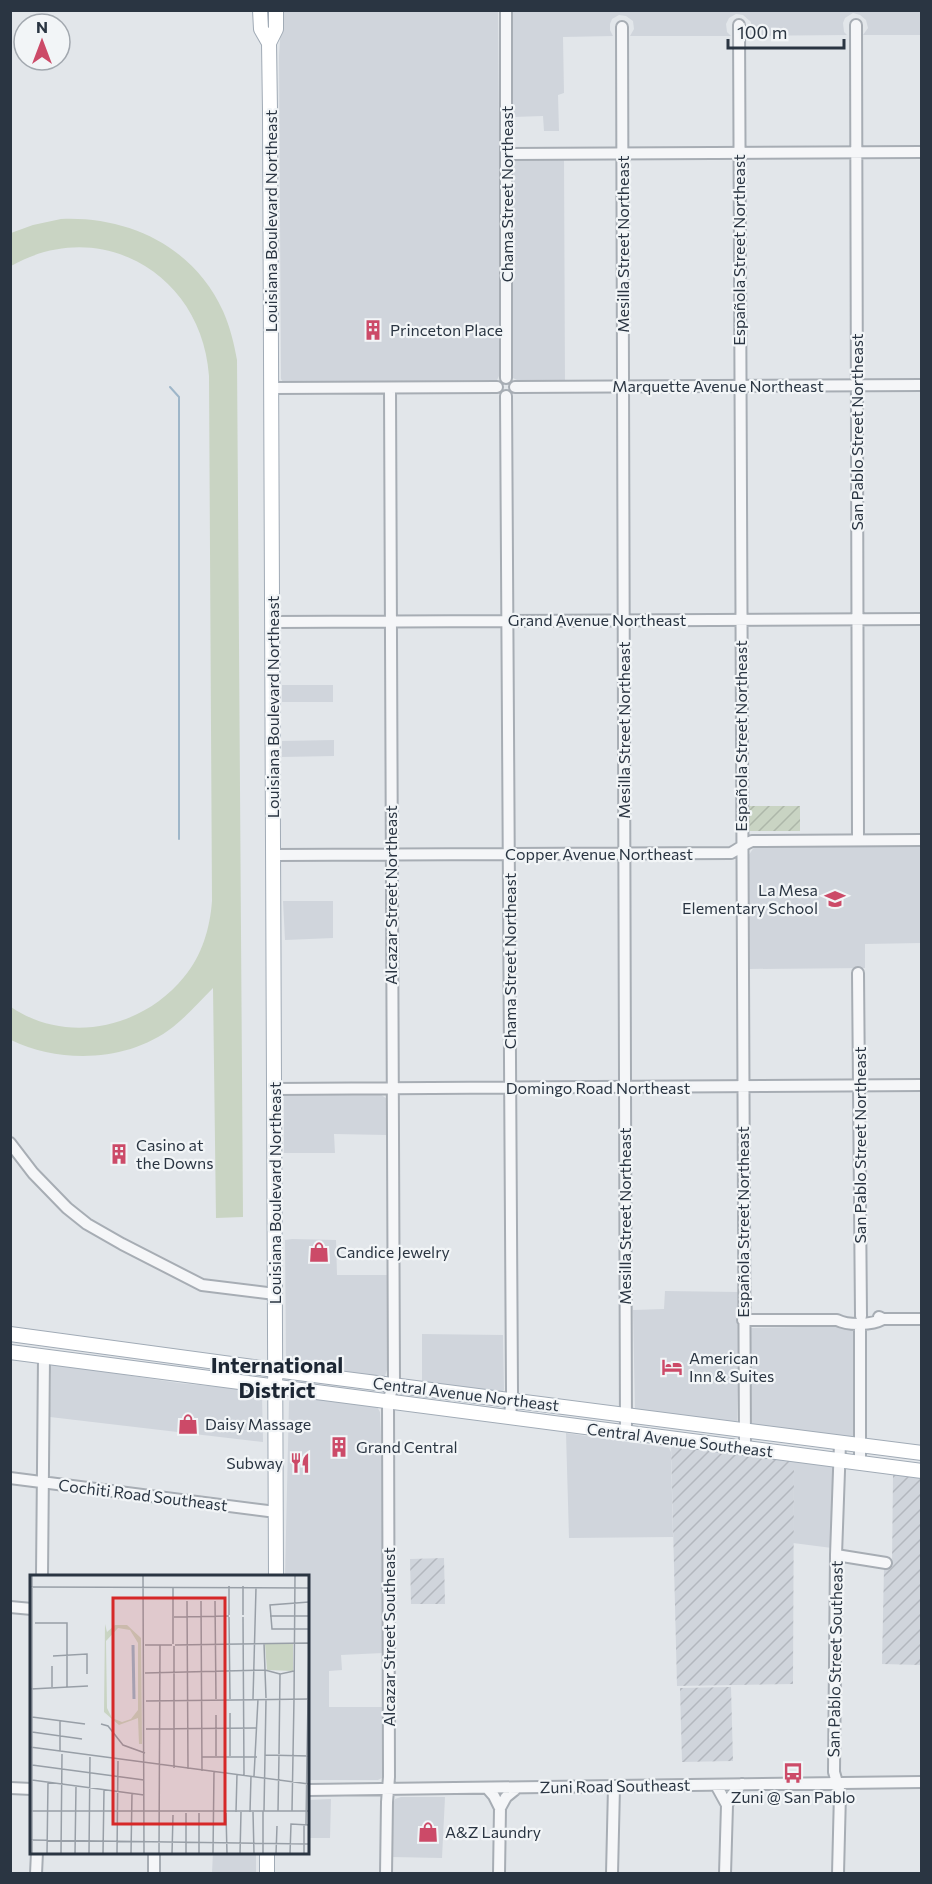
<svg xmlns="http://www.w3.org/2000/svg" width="932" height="1884" font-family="Commissioner,sans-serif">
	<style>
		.built { fill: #d0d5dc }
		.industrial { fill: url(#industrial-furrows) }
		.garden { fill: url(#garden-furrows) }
		.pitch { fill: #c9d4c3 }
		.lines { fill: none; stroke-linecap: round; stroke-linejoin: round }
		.stream { stroke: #9eb6c9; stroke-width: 2 }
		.minor-casing { stroke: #a7adb4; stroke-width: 14 }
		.major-casing { stroke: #a1abb6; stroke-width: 16 }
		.minor { stroke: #f5f6f8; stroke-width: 10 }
		.major { stroke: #fff; stroke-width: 14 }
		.labels { text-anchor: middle; stroke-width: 4.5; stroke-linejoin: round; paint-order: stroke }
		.street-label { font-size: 16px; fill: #2a3542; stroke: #f2f5f7 }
		.poi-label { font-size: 16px; fill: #2a3542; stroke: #f2f5f7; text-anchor: start }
		.district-label { font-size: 22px; font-weight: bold; fill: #1c2633; stroke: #f2f5f7 }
		.inset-river { fill: none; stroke: #9eb6c9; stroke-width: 3 }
		.inset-road { fill: none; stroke: #989fa7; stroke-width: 1.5 }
		.view { fill: #d62828; fill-opacity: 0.15; stroke: #d62828; stroke-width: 3 }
		.inset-edge { fill: none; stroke: #2a3542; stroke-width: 3 }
	</style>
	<defs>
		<pattern id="industrial-furrows" width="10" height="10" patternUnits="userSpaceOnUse" patternTransform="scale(1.5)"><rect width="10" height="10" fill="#d0d5dc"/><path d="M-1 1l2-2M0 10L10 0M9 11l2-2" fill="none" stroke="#b3b7be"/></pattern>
		<pattern id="garden-furrows" width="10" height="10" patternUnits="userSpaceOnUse" patternTransform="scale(1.5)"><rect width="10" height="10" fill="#c9d4c3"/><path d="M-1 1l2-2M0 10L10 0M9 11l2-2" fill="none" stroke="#adb7a9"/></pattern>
	</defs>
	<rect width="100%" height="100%" fill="#e2e6ea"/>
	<path class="built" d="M282 11H498L501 372 497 380 287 383 283 382 281 379 279 56Z
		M512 11H921V35H863L868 28 866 20 860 15 853 13 845 18 843 23 844 32 847 35 747 36 751 29V22L743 15 736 14 729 18 726 24 727 32 731 36H630L634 29 633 21 626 16 619 15 612 19 610 24V30L613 36 563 37 564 93 558 95 559 131H544L543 116 513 117Z
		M516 159H564L565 382H521L513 378 512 372 510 164Z
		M282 685H333V702H282Z
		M334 740V756L282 757V741Z
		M755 846 921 847V943L865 944V968L749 969 748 856Z
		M283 901H333V938L285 940Z
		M288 1094H380L387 1099V1135L334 1134 335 1153H284V1096Z
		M292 1239 336 1240 337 1275H387V1370L385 1376 380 1377 289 1365 286 1361 285 1240Z
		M665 1291 738 1292 739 1357 737 1423 635 1411 633 1310 664 1309Z
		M849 1326 853 1327 854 1330 853 1437 851 1440 751 1425V1328Z
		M422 1334 503 1335 504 1390 500 1393 422 1383Z
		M52 1364 179 1383 258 1391 262 1395 263 1442 50 1417 51 1374 49 1368Z
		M295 1395 376 1405 380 1412 382 1461 383 1653 341 1655 342 1670 329 1671V1707H384L383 1774 382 1778 378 1780H308V1576H285L289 1402 291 1397Z
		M566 1433 669 1448 671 1452 673 1537 569 1538Z
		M794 1460 832 1466 834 1467 832 1548 793 1543Z
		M401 1797H445L442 1858 392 1857 393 1804 395 1799Z
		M331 1799 330 1838H308V1800Z
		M213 1852 256 1853V1873H212Z"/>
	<path class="industrial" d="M671 1445 794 1460 793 1684 677 1686Z
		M893 1474 921 1478V1665L882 1664 884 1568 892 1567Z
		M444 1558 445 1604H411L410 1559Z
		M731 1687 733 1761 682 1762 680 1688Z"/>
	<path class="garden" d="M749 806H800V831H749Z"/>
	<path class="pitch" d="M61 219C129 216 194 247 223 311 230 327 234 343 237 360L243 1217 216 1218 213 988C200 1001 188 1015 173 1027 128 1062 61 1064 11 1040V1007C67 1045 143 1028 184 977 202 956 210 928 212 901L209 376C202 274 101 215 11 266V233L33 225Z"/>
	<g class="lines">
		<path class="stream" d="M170 387 179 397V839"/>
		<g class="minor-casing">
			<path id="minor" d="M739 25 745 1448
				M856 25 858 840
				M622 27 626 1433
				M507 154 922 152
				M506 378V10
				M515 387 922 385
				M272 388 497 387
				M506 396 512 1392 510 1417
				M273 622 922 619
				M274 855 731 853C739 849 744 844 752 841L922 840
				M858 973 861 1316
				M274 1089 922 1085
				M10 1143 33 1173 67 1208 87 1224 122 1244 202 1285 275 1294
				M879 1317 883 1319H922
				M743 1320H837C849 1326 872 1325 883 1319
				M860 1323V1463
				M10 1478 276 1512
				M836 1555 886 1563
				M42 1576 44 1357
				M10 1607 32 1609
				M716 1785 727 1805
				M10 1788 32 1789
				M487 1788 494 1796 500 1808 506 1797 517 1788
				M308 1790 922 1782
				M36 1874 37 1852
				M154 1874V1852
				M386 1874 387 1802 389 1777 388 1400 394 1385 390 388
				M499 1874 500 1808
				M612 1874 614 1787
				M725 1874 727 1805 732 1795 742 1784
				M838 1874 840 1793 834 1772 836 1555 840 1443"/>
		</g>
		<g class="major-casing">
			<path id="major" d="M260 10 261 29 269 43 270 111 276 1576
				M269 43 276 29V10
				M10 1334 275 1370 922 1453
				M10 1352 922 1471
				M267 1874V1852"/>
		</g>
		<use href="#minor" class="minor"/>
		<use href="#major" class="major"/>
	</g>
	<defs>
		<g id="building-bare" transform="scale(1.62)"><path d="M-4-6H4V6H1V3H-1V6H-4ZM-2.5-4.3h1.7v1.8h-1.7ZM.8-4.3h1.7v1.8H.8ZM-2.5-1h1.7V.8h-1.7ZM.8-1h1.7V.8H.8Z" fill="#cc4a68" stroke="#f2f5f7" stroke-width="2.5" paint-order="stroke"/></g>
		<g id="school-bare" transform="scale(1.62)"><path d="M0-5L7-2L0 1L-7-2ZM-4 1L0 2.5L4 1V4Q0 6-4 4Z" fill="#cc4a68" stroke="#f2f5f7" stroke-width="2.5" paint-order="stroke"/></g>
		<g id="shop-bare" transform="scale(1.62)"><path d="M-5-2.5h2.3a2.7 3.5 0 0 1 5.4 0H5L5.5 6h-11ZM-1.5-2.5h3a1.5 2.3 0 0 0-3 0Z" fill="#cc4a68" stroke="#f2f5f7" stroke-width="2.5" paint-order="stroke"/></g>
		<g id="hotel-bare" transform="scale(1.62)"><path d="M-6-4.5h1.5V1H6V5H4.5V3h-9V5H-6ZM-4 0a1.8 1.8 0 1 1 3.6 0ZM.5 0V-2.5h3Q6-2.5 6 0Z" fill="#cc4a68" stroke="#f2f5f7" stroke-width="2.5" paint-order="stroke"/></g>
		<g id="restaurant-bare" transform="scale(1.62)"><path d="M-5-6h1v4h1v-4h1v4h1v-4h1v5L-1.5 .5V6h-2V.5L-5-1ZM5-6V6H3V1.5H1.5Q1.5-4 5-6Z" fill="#cc4a68" stroke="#f2f5f7" stroke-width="2.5" paint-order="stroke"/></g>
		<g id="bus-bare" transform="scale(1.62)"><path d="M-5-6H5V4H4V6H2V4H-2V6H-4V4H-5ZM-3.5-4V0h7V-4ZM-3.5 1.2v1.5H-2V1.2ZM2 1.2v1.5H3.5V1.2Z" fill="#cc4a68" stroke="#f2f5f7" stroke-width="2.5" paint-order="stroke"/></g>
	</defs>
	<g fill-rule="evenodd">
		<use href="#building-bare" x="373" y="330"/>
		<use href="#school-bare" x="835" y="899"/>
		<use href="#building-bare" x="119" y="1154"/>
		<use href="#shop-bare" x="319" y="1252"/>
		<use href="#hotel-bare" x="672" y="1367"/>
		<use href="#shop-bare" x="188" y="1424"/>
		<use href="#building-bare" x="339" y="1447"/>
		<use href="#restaurant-bare" x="300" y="1463"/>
		<use href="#bus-bare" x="793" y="1773"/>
		<use href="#shop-bare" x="428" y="1832"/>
	</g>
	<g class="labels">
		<g class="street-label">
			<text transform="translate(507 194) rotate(-90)" y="6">Chama Street Northeast</text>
			<text transform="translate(271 221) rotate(-90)" y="6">Louisiana Boulevard Northeast</text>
			<text transform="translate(623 244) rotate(-90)" y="6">Mesilla Street Northeast</text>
			<text transform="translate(739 250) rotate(-90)" y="6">Española Street Northeast</text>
			<text x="718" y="392">Marquette Avenue Northeast</text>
			<text transform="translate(857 432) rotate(-90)" y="6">San Pablo Street Northeast</text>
			<text x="597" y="626">Grand Avenue Northeast</text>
			<text transform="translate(273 707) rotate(-90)" y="6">Louisiana Boulevard Northeast</text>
			<text transform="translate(624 730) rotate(-90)" y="6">Mesilla Street Northeast</text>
			<text transform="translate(741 736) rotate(-90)" y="6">Española Street Northeast</text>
			<text x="599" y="860">Copper Avenue Northeast</text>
			<text transform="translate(391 895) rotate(-90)" y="6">Alcazar Street Northeast</text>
			<text transform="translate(510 961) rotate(-90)" y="6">Chama Street Northeast</text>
			<text x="598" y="1094">Domingo Road Northeast</text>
			<text transform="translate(860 1145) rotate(-90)" y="6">San Pablo Street Northeast</text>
			<text transform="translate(275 1193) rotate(-90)" y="6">Louisiana Boulevard Northeast</text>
			<text transform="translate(625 1216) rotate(-90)" y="6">Mesilla Street Northeast</text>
			<text transform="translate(743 1222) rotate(-90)" y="6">Española Street Northeast</text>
			<text transform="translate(466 1394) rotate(7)" y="6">Central Avenue Northeast</text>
			<text transform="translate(680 1440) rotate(7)" y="6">Central Avenue Southeast</text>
			<text transform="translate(143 1495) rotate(7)" y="6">Cochiti Road Southeast</text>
			<text transform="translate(389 1637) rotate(-90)" y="6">Alcazar Street Southeast</text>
			<text transform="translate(835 1659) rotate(-89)" y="6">San Pablo Street Southeast</text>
			<text transform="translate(615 1786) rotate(-1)" y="6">Zuni Road Southeast</text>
		</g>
		<g class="poi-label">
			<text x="390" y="336">Princeton Place</text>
			<text x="818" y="896" text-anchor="end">La Mesa<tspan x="818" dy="18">Elementary School</tspan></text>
			<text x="136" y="1151">Casino at<tspan x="136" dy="18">the Downs</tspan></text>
			<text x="336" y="1258">Candice Jewelry</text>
			<text x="689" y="1364">American<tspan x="689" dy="18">Inn &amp; Suites</tspan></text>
			<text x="205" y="1430">Daisy Massage</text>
			<text x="356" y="1453">Grand Central</text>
			<text x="283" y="1469" text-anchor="end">Subway</text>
			<text x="793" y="1803" text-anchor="middle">Zuni @ San Pablo</text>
			<text x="445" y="1838">A&amp;Z Laundry</text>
		</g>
		<g class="district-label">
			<text x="277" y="1373">International<tspan x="277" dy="25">District</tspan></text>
		</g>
	</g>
	<g transform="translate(30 1575)">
		<rect width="279" height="279" fill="#e2e6ea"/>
		<path d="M235 69H263V96L237 95Z" fill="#c9d4c3"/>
		<path d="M75 49 77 57 85 50H97L111 63 112 169H109L108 143 89 150 74 137ZM88 53 100 55 108 68V135L101 144 92 147 82 143 77 133 76 66Z" fill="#c9d4c3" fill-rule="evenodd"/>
		<path class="inset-river" d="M103 70 104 124"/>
		<path class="inset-road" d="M2 0V279M113 0 114 279M199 11V40M213 11V40M0 12 279 13M143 12V69M157 26 158 194M171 26 172 196M185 26 186 124M279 27 240 30 242 54H279M240 41H279M144 42 199 41M199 42 200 124M213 42 214 200M5 48H37V112M234 68 236 123M115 70H142M145 70 279 68M144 71V193M23 81 57 79V99M115 98 235 95 250 99M22 112V91M1 114 58 111M223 124 226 13M264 124 265 0M116 126 279 124M200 138V181M186 140V181M2 142 55 149M71 149 78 151 93 170 115 178M116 154 227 153M2 157 52 164M0 172 279 209M30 176V146M249 179 250 99 264 96M235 180 279 181M277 180 279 68M172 182H227M2 190 114 205M224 201 228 124M2 205 114 220M0 236H279M234 236 236 124M248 236 249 180M262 236 264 124M206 237 207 199M220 237 221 201M223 237 224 279M169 238V279M196 238 197 279M276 250 277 181M0 265 279 269M17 279 18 207M31 279 32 179M45 279 46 211M59 279 60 182M73 279 74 215M87 279 88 186M101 279 102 218M129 279 130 70M142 279 143 240M156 279V238M183 279 184 196M210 279 211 237M233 279V236M246 279 247 251M260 279 261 249 279 250M274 279V250"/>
		<path class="view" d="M83 23H195V249H83Z"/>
		<rect width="279" height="279" class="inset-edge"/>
	</g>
	<rect width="932" height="1884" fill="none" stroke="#2a3542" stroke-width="24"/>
	<g transform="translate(42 42)"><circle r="28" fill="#f2f5f7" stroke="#a2a8af" stroke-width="1.5"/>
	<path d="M0-4.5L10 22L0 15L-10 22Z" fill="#cc4a68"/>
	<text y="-9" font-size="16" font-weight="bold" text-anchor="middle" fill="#2a3542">N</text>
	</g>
	<path d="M728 39v9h116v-9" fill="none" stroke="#2a3542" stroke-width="3"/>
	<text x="737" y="39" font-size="18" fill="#2a3542" stroke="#f2f5f7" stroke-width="4.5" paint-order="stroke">100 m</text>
</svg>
